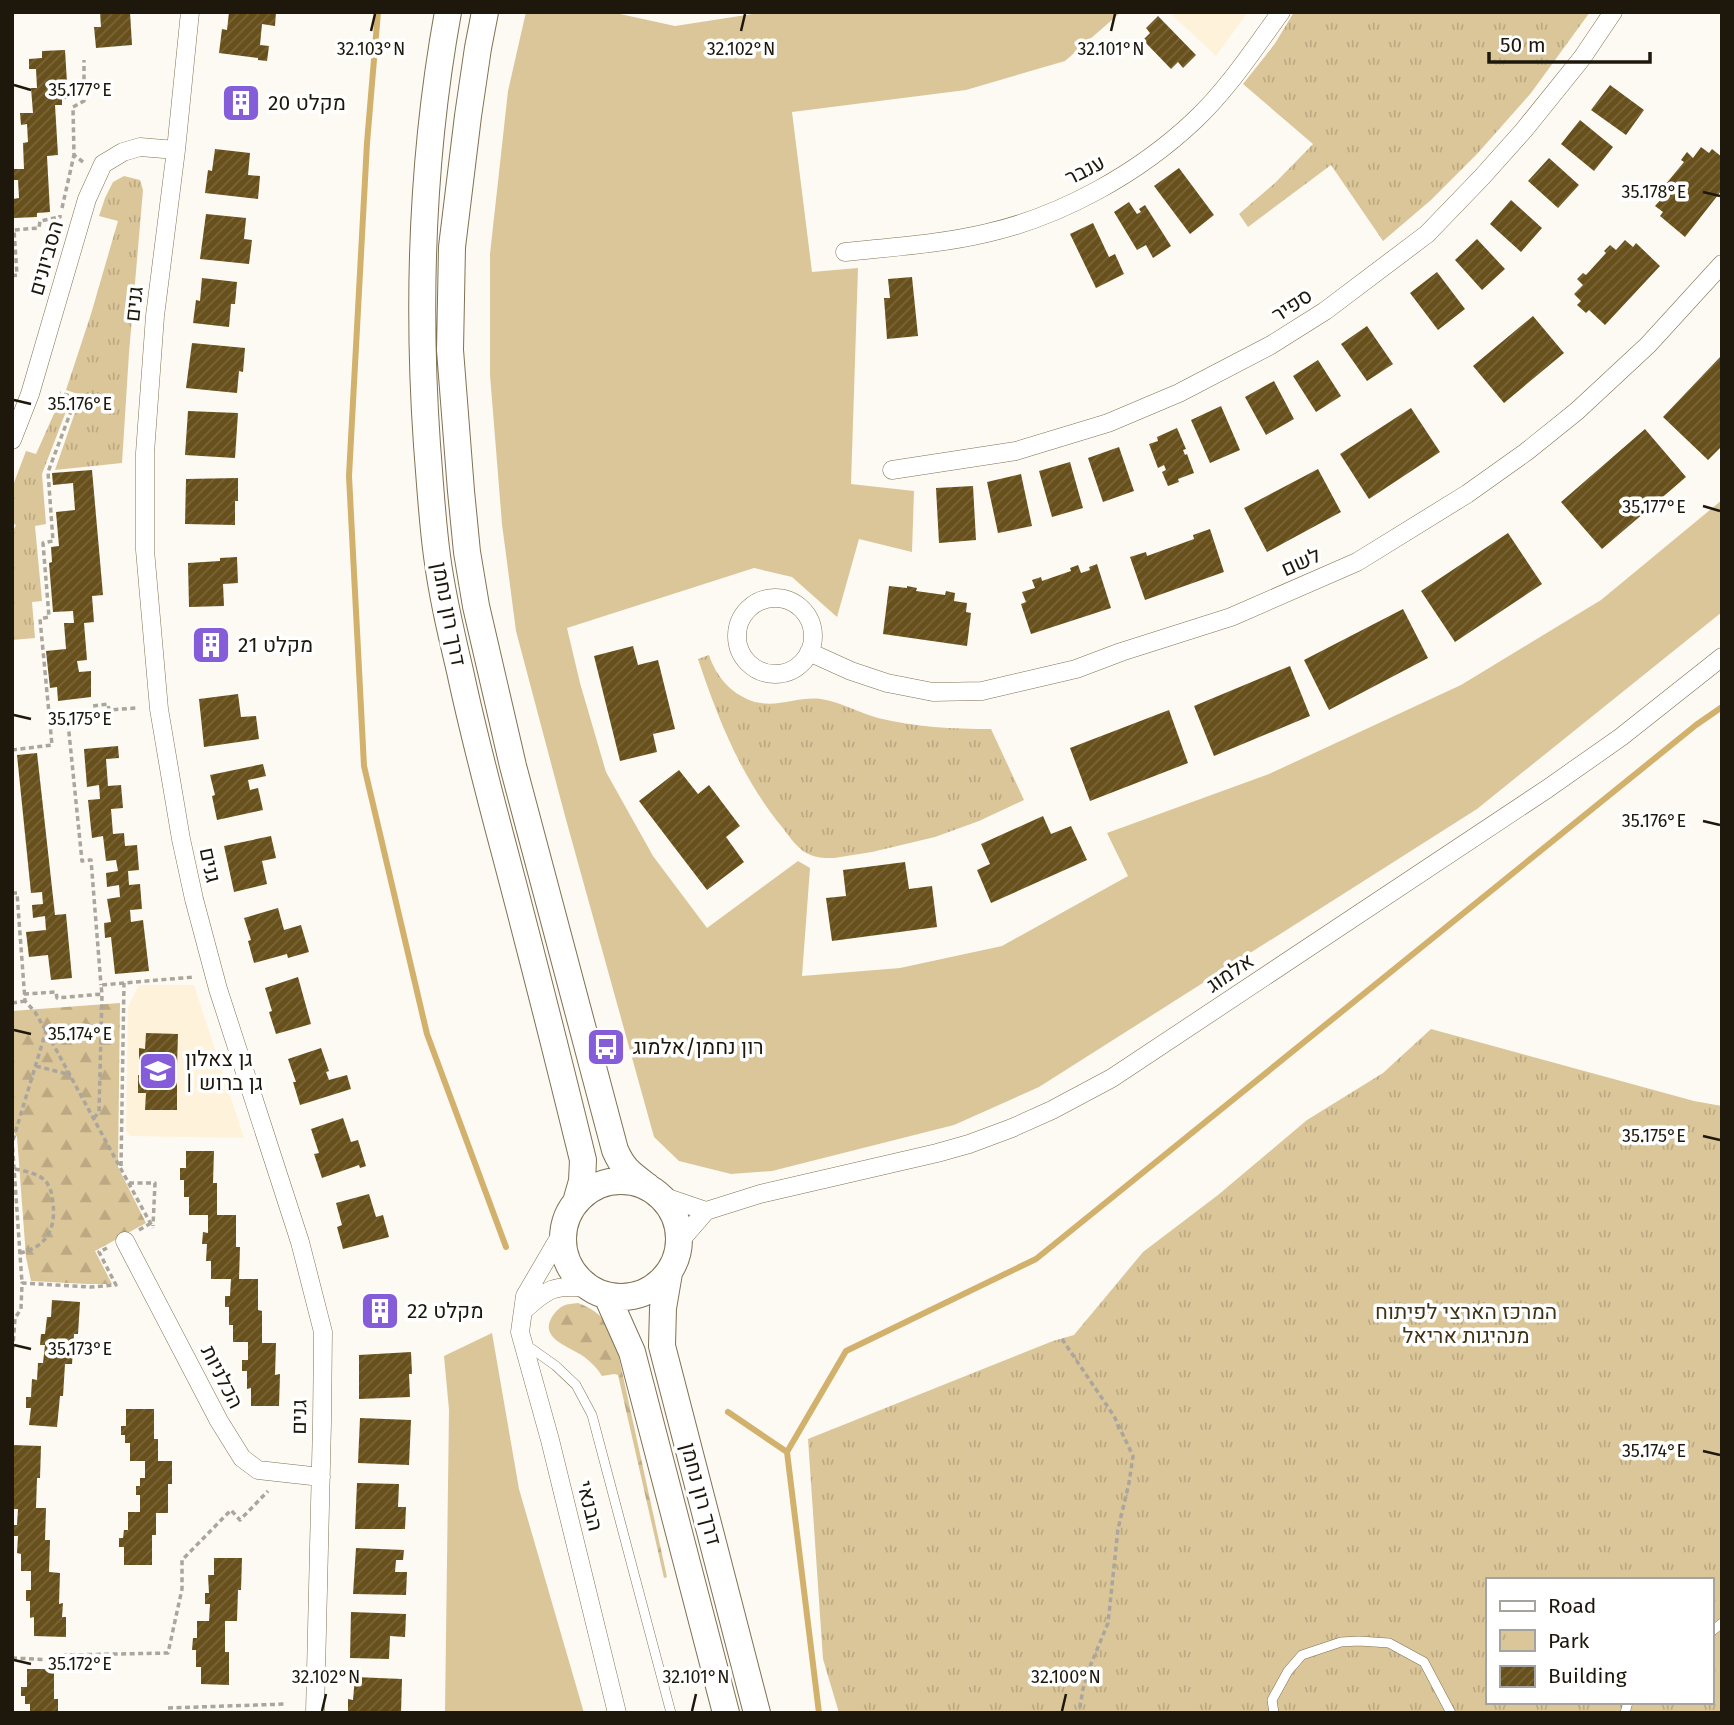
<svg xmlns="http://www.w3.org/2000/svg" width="1734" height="1725" font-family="'Fira Sans',Heebo,sans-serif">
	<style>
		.built { fill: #fef2da }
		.grass { fill: #dbc699 }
		.forest { fill: url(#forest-firs) }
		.park { fill: url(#park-tufts); fill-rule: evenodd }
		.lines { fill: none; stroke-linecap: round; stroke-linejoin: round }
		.stream { stroke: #d2b16d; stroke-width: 6 }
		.building { fill: url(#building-hatch) }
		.service-casing { stroke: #807153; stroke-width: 10 }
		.minor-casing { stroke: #807153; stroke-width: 19 }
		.secondary-casing { stroke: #807153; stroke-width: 28 }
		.path { stroke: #aaa69d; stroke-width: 3.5; stroke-dasharray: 5 3.5; stroke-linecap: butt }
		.service { stroke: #fff; stroke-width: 9 }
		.minor { stroke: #fff; stroke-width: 18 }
		.secondary { stroke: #fff; stroke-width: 26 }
		.ticks { fill: none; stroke: #1e180c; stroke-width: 2.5 }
		.labels { text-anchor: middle; stroke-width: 7; stroke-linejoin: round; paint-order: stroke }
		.poi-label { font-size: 21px; fill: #1e180c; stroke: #fff; text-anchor: start }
		.street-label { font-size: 21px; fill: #1e180c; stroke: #fff }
		.park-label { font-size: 21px; fill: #403214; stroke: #fff }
		.ticks-label { font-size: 18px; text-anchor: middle; fill: #1e180c; stroke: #fff; stroke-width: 7; stroke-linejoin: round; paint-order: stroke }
	</style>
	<defs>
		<pattern id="forest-firs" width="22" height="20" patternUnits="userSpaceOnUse" patternTransform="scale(1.75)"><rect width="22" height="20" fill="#dbc699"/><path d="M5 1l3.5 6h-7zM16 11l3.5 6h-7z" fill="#bca983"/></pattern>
		<pattern id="park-tufts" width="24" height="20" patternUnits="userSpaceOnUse" patternTransform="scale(1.75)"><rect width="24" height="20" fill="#dbc699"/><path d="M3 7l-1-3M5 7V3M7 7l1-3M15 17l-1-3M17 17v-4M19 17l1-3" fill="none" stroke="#bca983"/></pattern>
		<pattern id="building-hatch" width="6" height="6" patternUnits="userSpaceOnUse" patternTransform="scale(1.75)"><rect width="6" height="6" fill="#67501b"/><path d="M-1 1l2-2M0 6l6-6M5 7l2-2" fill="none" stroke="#78653a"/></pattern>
	</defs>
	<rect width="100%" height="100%" fill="#fdfaf3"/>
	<path class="built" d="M1169 12H1248L1216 56Z
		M139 985H194L244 1138 130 1136 126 1131 128 1007Z"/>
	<path class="grass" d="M526 12H611L675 26 766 12H1121L1065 61 966 90 792 112 812 272 858 268 851 484 914 491 912 552 859 539 837 617 792 577 754 568 567 628 580 683 606 772 653 856 707 928 798 861 810 868 802 976 900 968 1002 946 1128 876 1107 833 1269 774 1461 685 1601 600 1722 500V612L1477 809 1039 1087 954 1125 772 1171 731 1174 679 1161 654 1137 565 816 516 631 502 524 490 375V254L508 91Z
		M492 1333 519 1489 584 1713H445L449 1410 444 1356Z"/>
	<path class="forest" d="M120 1003 118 1167 146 1223 95 1251 112 1284H87L31 1281 26 1257 17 1137 12 1130V1011Z
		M578 1303C595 1309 606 1319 614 1335L667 1577 664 1578 618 1375 614 1374 602 1376C597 1368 591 1362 583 1356 569 1346 536 1338 554 1314 561 1305 566 1304 578 1303Z"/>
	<path class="park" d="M1294 12H1590L1531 93 1477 154 1431 200 1383 241 1331 165 1248 227 1239 214 1275 183 1313 144 1243 84 1274 45Z
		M124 176 140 180 143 190 129 353 122 463 55 470 81 395 66 390 91 314 118 221 99 216 105 198 113 182Z
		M61 398 70 401 42 474 46 524 35 526 42 601 32 602 35 638 12 640V533L16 525 12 523V488L26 451 36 454Z
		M709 655C716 676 730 693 752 701 776 709 798 696 821 699 841 702 859 713 878 718 915 727 953 729 991 729L1024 800 979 821 935 837 872 852 834 858C823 858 813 858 803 851 795 845 788 835 782 827 741 777 718 719 698 659Z
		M1431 1029 1694 1101 1722 1106V1713H839L823 1659 808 1439 1053 1341 1074 1335 1143 1252 1218 1195 1307 1120 1383 1073ZM1487 1580H1711V1702H1487Z"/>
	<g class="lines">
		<path class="stream" d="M378 12 367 143 349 476 364 766 427 1034 506 1247
			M728 1412 787 1452 819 1713
			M787 1452 846 1351 1036 1259 1696 725 1722 707"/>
	</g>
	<path class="building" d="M100 12H130L132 45 96 48 94 27H101Z
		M229 12H276L275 26 262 24 260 45 269 46 267 61 258 60V58L219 53 222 29 227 30Z
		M1158 16 1196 55 1183 68 1178 62 1171 69 1143 40 1150 33 1146 28Z
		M65 50 68 99H62V105H55L58 155 47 156 50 212 37 213V217L14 218 13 199 19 198 18 180H12V169H24L23 143 28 142 27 124 21 125 20 113H33L31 88H37L36 69H29V59L42 58V51Z
		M1610 85 1644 110 1626 135 1591 110Z
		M230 89 255 92 252 117 227 114Z
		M1580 120 1613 147 1594 171 1561 144Z
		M1701 147 1709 153 1712 149 1722 157V190L1685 237 1660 216 1663 212 1655 206 1664 196 1657 190 1663 183 1665 185 1684 162 1681 160 1687 152 1693 158Z
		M215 149 250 153 248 175 260 176 258 199 205 193 208 170 212 171Z
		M1549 158 1579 185 1558 208 1528 181Z
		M1179 168 1214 215 1190 234 1154 186Z
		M1511 200 1542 228 1521 252 1490 224Z
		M1129 202 1137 214 1141 212 1139 209 1145 205 1171 246 1153 258 1146 245 1137 250 1114 212Z
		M206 214 246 218 244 239 252 240 249 264 200 259Z
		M1093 223 1109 257 1115 254 1124 274 1096 288 1070 234Z
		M1477 239 1505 269 1482 290 1455 260Z
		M1625 240 1633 247 1636 243 1660 266 1605 325 1589 310 1586 313 1577 305 1581 301 1574 294 1583 285 1577 279 1583 273 1586 275 1606 253 1604 251 1610 245 1616 250Z
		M1437 272 1465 309 1438 330 1410 293Z
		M912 277 918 336 887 339 884 298H890L888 279Z
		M202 278 237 282 235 304H231L229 327 193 323 196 300 200 301Z
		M1533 316 1564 353 1504 403 1473 366Z
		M1367 326 1393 364 1367 381 1341 344Z
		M192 343 245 348 243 372 239 371 237 393 186 388Z
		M1722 355V446L1708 460 1663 417Z
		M1318 360 1341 396 1316 412 1293 376Z
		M1274 381 1294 419 1266 435 1245 397Z
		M1221 406 1240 450 1210 463 1191 420Z
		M1411 408 1440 452 1369 499 1340 454Z
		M188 411 238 413 235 458 185 455Z
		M1177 428 1186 449 1183 450 1185 455 1187 454 1194 473 1178 479 1179 482 1168 486 1162 472 1166 470 1164 465 1158 468 1149 444 1158 441 1157 437Z
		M1645 429 1686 477 1602 549 1561 502Z
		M1119 447 1134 491 1103 502 1088 458Z
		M1070 462 1083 508 1052 517 1039 471Z
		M1318 469 1341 512 1267 552 1244 508Z
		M92 470 103 595 92 596 94 622 84 623 87 660 77 661 79 672 91 671V697L58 701 57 687 50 688 46 651 66 649 64 623H74L73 611 53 612 49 563 52 562 51 547 59 546 56 512 75 510 73 483 53 485 52 473Z
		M1021 474 1032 526 998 533 987 482Z
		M238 478V501H235V525L185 524 186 479Z
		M973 486 976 540 939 543 936 488Z
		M1210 529 1224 572 1145 600 1130 557 1146 552 1147 556 1194 539 1193 535Z
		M1508 533 1542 584 1455 642 1421 591Z
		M237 557 238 583 223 584 224 606 189 607 188 563 220 561V558Z
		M1097 564 1111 608 1031 634 1021 604 1026 602 1022 592 1035 588 1032 580 1041 577 1042 581 1071 571 1070 568 1078 565 1081 573 1090 570 1089 567Z
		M889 586 907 588V586L917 588 916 591 945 595 946 591 955 593 954 601 967 603 966 612 971 613 967 646 883 634Z
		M1403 609 1428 658 1329 710 1304 660Z
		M223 629 225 660H215L214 662 209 663V661L200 662 197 631Z
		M633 646 638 665 658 660 675 729 653 734 657 752 620 761 594 656Z
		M1290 666 1310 716 1214 756 1194 706Z
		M238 694 241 717 256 716 259 739 204 747 199 699Z
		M1169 710 1188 763 1090 801 1070 748Z
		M118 746 119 758 106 759 108 786 121 785 123 808 111 809 113 834 124 833 125 846 137 845 139 870 128 871 129 885 140 884 142 909 130 910 131 922 143 920 149 971 115 974 111 937 105 938 104 923 111 922 107 899 120 897 119 885 107 887 106 873 118 871 116 860 106 861 103 836 92 838 88 800 100 799 99 785 87 787 84 749Z
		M37 753 55 915 66 914 72 978 51 980 48 955 29 957 26 932 46 930 45 916 33 918 32 905 43 904 42 892 31 893 17 755Z
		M263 764 266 776 248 780 250 790 258 788 263 810 217 820 212 796 215 795 210 775Z
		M679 770 698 794 709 785 740 826 726 837 744 862 707 890 639 801Z
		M1043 816 1051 834 1071 826 1087 860 991 903 977 870 990 864 981 844Z
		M271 836 276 858 262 861 267 884 234 892 224 846Z
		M905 862 909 889 932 886 937 927 832 941 826 898 846 896 843 870Z
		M278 908 284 930 301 925 309 952 288 958 287 954 254 963 248 941 251 940 244 918Z
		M298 977 311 1024 276 1034 269 1012 272 1011 265 988Z
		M146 1033 178 1034 177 1066H174L173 1076H177V1110H145L146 1093H138V1075H143V1067L139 1066V1048L145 1049Z
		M321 1048 329 1071 326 1072 329 1080 347 1075 351 1089 300 1105 293 1082H296L288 1059Z
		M343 1118 351 1142 358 1140 366 1166 360 1168 359 1165 322 1178 314 1154 319 1153 311 1129Z
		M186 1151H214L213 1183H217V1215H236V1247H240L239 1279H258V1310L262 1311V1343H276L275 1375 280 1374 279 1406H251V1388L247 1389V1371H242V1360H248V1342H233V1325H229V1307H225V1296H230L231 1279H211V1261H206L207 1244H202L203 1232 208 1233V1215H189V1197H184V1180H180V1168H186Z
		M369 1194 376 1217 383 1215 389 1237 343 1249 337 1227 342 1225 336 1203Z
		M390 1294 395 1324 370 1328 364 1299Z
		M52 1300 80 1302 78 1334H74L72 1364H65L63 1396H60L57 1427 29 1425 31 1408H26V1397H31L32 1379 37 1380 38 1363H43L45 1345H40L41 1334H45L47 1317H51Z
		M411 1352 412 1374H409L410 1397 359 1399V1355Z
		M126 1409H154V1439H158V1461H172V1484H168V1513H156V1535H152V1565H124V1547H119V1538H123L124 1530H128V1512H140V1495H136V1486H140V1478H145V1461H130V1443H125V1435H121V1426H126Z
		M360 1418 411 1420 409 1465 358 1463Z
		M13 1445 41 1446 40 1478H37L36 1508H46L45 1540H50L49 1572 60 1573 59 1604 63 1603 62 1617H66V1637L34 1636V1617L30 1618V1601H26V1590H31V1571H21V1554L17 1553 18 1536H13V1525H17L18 1509H12Z
		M357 1483 399 1484 398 1507H406L405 1529H355Z
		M356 1548 404 1550 403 1560H396L395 1572H407L406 1595 353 1594Z
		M214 1558H242L241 1590H238L237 1621H225V1652H229V1685L201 1684V1667H196V1650H192L193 1638H197V1621H209L210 1604H205V1593H209L208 1575H214Z
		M351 1612 406 1614 405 1637 390 1636 389 1659 350 1658Z
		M27 1669H54V1699H58V1713H30V1704H25V1696H21V1687H27Z
		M355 1677 402 1679 401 1713H348V1699L353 1700Z"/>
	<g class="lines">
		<g class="service-casing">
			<path id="service" d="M525 1344 556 1366 576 1385 592 1415 671 1713
				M1711 1632 1722 1623
				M1274 1713 1272 1700 1288 1671 1302 1655 1341 1642 1359 1641 1389 1643 1424 1662 1451 1713
				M1625 1713 1628 1702"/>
		</g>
		<g class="minor-casing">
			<path id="minor" d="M190 12 176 150 155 316 145 453V550L159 709 181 839 194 899 218 989 300 1242 323 1332 322 1423 315 1713
				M845 252C892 247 941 244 987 233 1062 216 1139 173 1195 120 1228 89 1254 49 1281 12
				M12 440 30 394 87 199 103 164 123 152 140 147 176 150
				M892 470 1016 451 1108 423 1179 393 1271 345 1325 311 1427 234 1482 177 1524 130 1582 58 1613 12
				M737 636a38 38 0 1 1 76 0a38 38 0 1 1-76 0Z
				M809 652 851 671 887 683 933 692 982 691 1076 669 1121 652 1231 617 1357 562 1467 494 1526 452 1577 411 1648 345 1722 264
				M662 1196 706 1211
				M563 1231 525 1296 520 1332 550 1440 617 1713
				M125 1241 219 1421 242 1458 258 1470 321 1477
				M680 1241 706 1211 760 1194 937 1153 969 1144 1012 1128 1052 1110 1112 1078 1547 789 1621 737 1722 657
				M523 1311C547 1289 554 1284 588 1288"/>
		</g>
		<g class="secondary-casing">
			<path id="secondary" d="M448 12C422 155 417 300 427 445 430 482 432 519 437 556 442 595 451 633 460 671 473 732 489 793 505 853 532 955 558 1058 583 1160L582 1181 576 1202
				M485 12 478 48 468 116 452 247 450 350 461 491 467 552 476 606 513 766 615 1150C623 1169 631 1174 647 1186
				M563 1239a58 58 0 1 1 116 0a58 58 0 1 1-116 0Z
				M669 1273 663 1308 662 1346 757 1713
				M607 1296 632 1352 726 1713"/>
		</g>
		<path class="path" d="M83 162 74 155 73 107 84 101V60
			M62 208 74 155
			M12 276 17 275 14 230 39 228 40 221 60 217V215
			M68 723 82 861 91 860 101 985
			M50 724 68 723V718L95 715 93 706 108 704 109 710 136 708
			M12 750 52 745 40 619 49 617 43 543 53 541 48 472 76 398 60 393
			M12 893H17L25 1001 35 1012 46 1031 153 1228
			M24 994 56 992 57 998 102 994 101 985 194 977
			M12 1003 25 1001
			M36 1066 71 1075
			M94 1118 99 1112 102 994
			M12 1139 22 1283
			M13 1140 46 1031
			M121 1166 124 983
			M15 1169C24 1171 35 1173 42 1178 50 1184 52 1193 53 1203 56 1228 47 1247 20 1253
			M129 1183H155L153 1226
			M139 1230 151 1223
			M1062 1339 1114 1416 1133 1456 1129 1483 1118 1529 1108 1623 1091 1664 1083 1689 1079 1713
			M12 1358 15 1318 21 1309 22 1283 91 1287 116 1285 99 1252 107 1248
			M12 1658 56 1660 65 1655 168 1653 182 1589V1560L231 1510 240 1520 268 1491
			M168 1708 287 1704"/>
		<use href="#service" class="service"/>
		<use href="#minor" class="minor"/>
		<use href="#secondary" class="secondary"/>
	</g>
	<path class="ticks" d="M371 31 375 14M741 31 745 14M1111 31 1115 14M14 85 31 90M1703 192 1720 196M14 400 31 404M1703 506 1720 511M14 715 31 719M1703 821 1720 825M14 1030 31 1034M1703 1136 1720 1140M14 1345 31 1349M1703 1451 1720 1455M14 1660 31 1664M322 1711 326 1694M692 1711 696 1694M1062 1711 1066 1694"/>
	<defs>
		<g id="building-square" transform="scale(2.0125)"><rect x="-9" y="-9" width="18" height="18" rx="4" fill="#855dd8" stroke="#fff"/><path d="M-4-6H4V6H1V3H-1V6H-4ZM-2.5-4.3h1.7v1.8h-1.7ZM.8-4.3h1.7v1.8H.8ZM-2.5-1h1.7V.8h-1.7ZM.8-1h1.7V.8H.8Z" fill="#fff"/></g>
		<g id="bus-square" transform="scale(2.0125)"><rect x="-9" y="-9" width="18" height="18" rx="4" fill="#855dd8" stroke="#fff"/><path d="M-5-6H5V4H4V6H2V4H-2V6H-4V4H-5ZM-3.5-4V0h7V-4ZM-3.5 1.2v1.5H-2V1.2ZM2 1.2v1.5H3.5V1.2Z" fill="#fff"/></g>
		<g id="school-square" transform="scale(2.0125)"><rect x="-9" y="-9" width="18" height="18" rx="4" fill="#855dd8" stroke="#fff"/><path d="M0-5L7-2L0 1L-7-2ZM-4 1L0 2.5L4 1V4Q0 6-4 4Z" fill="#fff"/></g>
	</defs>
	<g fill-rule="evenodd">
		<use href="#building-square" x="241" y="103"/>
		<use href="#building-square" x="211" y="645"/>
		<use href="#bus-square" x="606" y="1047"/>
		<use href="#school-square" x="158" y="1071"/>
		<use href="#building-square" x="380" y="1311"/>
	</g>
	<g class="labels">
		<g class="poi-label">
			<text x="268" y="110">מקלט 20</text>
			<text x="238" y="652">מקלט 21</text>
			<text x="633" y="1054">רון נחמן/אלמוג</text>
			<text x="185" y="1066">גן צאלון<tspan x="185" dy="24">| גן ברוש</tspan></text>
			<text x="407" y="1318">מקלט 22</text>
		</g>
		<g class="street-label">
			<text transform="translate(1085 170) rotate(-27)" y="7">ענבר</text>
			<text transform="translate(46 258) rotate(-74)" y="7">הסביונים</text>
			<text transform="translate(134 304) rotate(-84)" y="7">גנים</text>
			<text transform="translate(1292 305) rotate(-33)" y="7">ספיר</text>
			<text transform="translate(1301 562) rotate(-24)" y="7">לשם</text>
			<text transform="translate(449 614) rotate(79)" y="7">דרך רון נחמן</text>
			<text transform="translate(210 865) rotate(78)" y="7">גנים</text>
			<text transform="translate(1230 973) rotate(-34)" y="7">אלמוג</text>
			<text transform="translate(222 1377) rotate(63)" y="7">הכלניות</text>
			<text transform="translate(299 1417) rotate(-89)" y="7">גנים</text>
			<text transform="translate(701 1494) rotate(75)" y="7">דרך רון נחמן</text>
			<text transform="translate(590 1506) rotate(76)" y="7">הבנאי</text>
		</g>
		<g class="park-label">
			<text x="1466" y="1319">המרכז הארצי לפיתוח<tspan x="1466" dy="24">מנהיגות אריאל</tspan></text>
		</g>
	</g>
	<g class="ticks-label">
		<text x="371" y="55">32.103°N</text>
		<text x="741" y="55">32.102°N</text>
		<text x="1111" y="55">32.101°N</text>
		<text x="80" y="96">35.177°E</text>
		<text x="1654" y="198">35.178°E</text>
		<text x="80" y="410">35.176°E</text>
		<text x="1654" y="513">35.177°E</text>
		<text x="80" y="725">35.175°E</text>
		<text x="1654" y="827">35.176°E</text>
		<text x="80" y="1040">35.174°E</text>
		<text x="1654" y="1142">35.175°E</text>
		<text x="80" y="1355">35.173°E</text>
		<text x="1654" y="1457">35.174°E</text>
		<text x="80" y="1670">35.172°E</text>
		<text x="326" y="1683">32.102°N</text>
		<text x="696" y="1683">32.101°N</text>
		<text x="1066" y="1683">32.100°N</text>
	</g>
	<rect width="1734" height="1725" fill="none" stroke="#1e180c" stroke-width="28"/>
	<rect x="1486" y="1578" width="228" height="126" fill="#ffffff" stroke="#a5a39e" stroke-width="2"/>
	<rect x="1500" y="1601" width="35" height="10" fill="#ffffff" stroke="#a5a39e" stroke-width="2"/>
	<text x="1548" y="1613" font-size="21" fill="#1e180c">Road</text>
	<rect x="1500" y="1630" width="35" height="21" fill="url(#park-tufts)" stroke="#a5a39e" stroke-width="2"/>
	<text x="1548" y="1648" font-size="21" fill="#1e180c">Park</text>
	<rect x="1500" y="1666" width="35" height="21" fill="url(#building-hatch)" stroke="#a5a39e" stroke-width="2"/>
	<text x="1548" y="1683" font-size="21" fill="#1e180c">Building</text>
	<path d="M1489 52v10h161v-10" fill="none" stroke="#1e180c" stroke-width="3.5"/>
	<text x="1500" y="52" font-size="21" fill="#1e180c" stroke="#ffffff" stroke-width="5" paint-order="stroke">50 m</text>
</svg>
